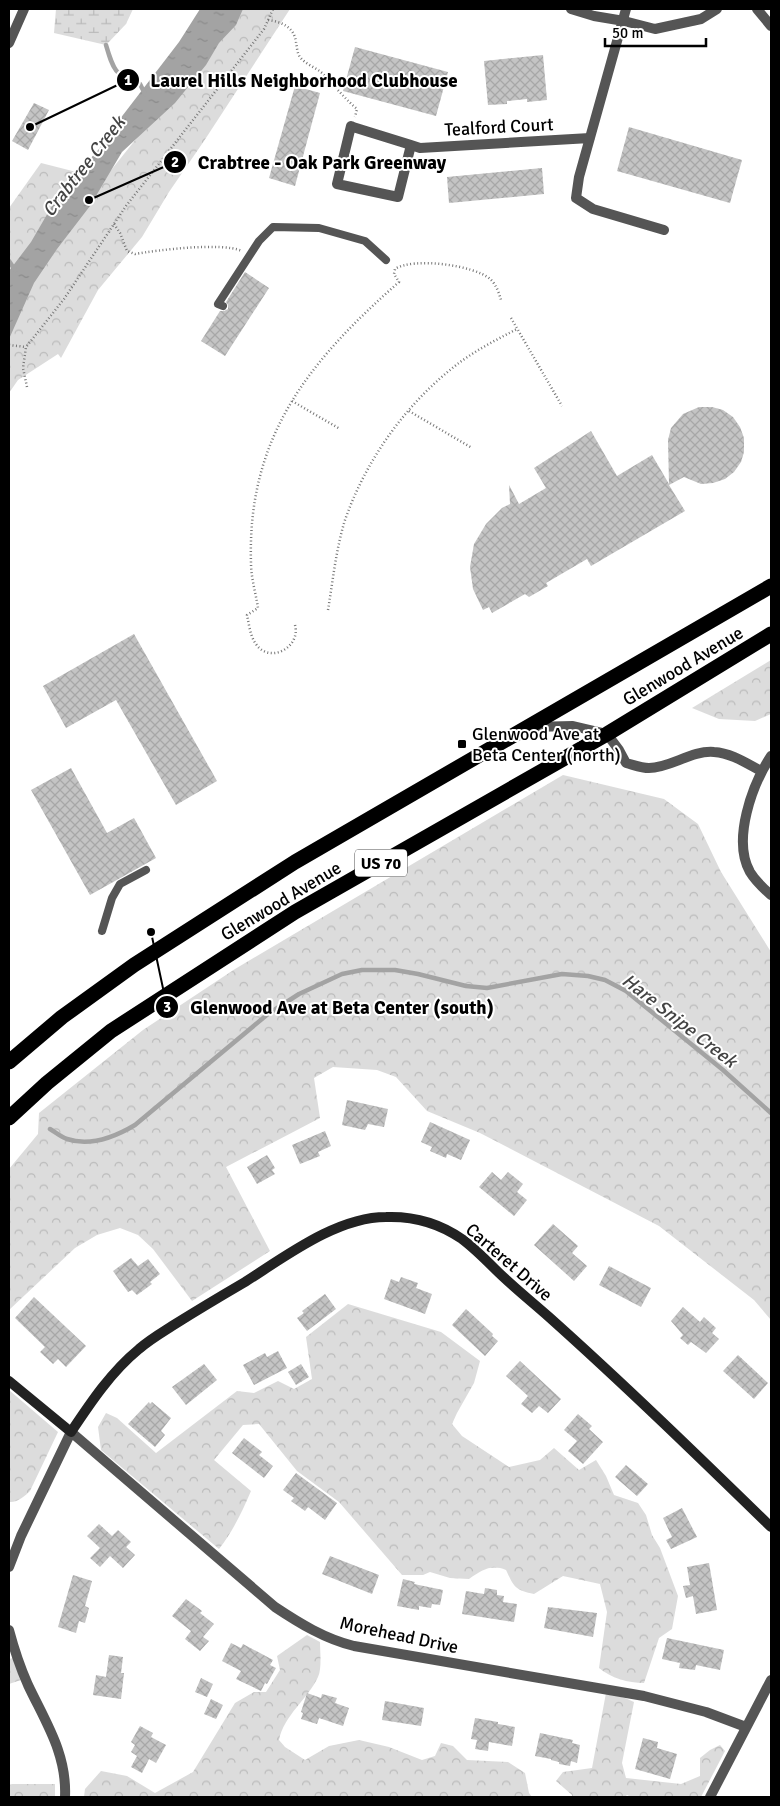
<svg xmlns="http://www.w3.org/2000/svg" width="780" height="1806" font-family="Signika,sans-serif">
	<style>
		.forest { fill: url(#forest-crowns) }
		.wetland { fill: url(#wetland-marsh) }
		.water { fill: url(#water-ripples) }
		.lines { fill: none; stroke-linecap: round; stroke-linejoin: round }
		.stream { stroke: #a3a3a3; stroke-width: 4.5 }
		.building { fill: url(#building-cross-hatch) }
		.path { stroke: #777; stroke-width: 2.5; stroke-dasharray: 1 2.5; stroke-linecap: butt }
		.lane { stroke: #555; stroke-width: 8 }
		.street { stroke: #555; stroke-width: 10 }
		.secondary { stroke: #222; stroke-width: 10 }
		.highway { stroke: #000; stroke-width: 15 }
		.poi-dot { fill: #000; stroke: #fff; stroke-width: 2 }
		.labels { text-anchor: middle; stroke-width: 4; stroke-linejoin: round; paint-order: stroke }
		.shield { fill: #fff; stroke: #4c4c4c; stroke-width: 1 }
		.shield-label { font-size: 16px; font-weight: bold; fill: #000 }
		.street-label { font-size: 18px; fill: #000; stroke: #fff }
		.poi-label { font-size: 18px; fill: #000; stroke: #fff; text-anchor: start }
		.water-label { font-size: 19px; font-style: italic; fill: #444; stroke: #fff }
		.leader { fill: none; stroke: #000; stroke-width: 2 }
		.callout-dot { fill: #000; stroke: #fff; stroke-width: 2 }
		.mark-label { font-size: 15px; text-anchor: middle; font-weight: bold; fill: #fff }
		.callout-label { font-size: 19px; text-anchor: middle; font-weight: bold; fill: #000; stroke: #fff; stroke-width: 4; stroke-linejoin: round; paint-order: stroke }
	</style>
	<defs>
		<pattern id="forest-crowns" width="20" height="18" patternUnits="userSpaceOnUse" patternTransform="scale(1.25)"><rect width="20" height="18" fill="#dcdcdc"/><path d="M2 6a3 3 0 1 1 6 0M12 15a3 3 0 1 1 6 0" fill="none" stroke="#bbb"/></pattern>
		<pattern id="wetland-marsh" width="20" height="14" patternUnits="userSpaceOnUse" patternTransform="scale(1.25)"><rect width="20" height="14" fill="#dcdcdc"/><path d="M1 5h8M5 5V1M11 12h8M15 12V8" fill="none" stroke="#bbb"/></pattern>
		<pattern id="water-ripples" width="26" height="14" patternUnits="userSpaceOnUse" patternTransform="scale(1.25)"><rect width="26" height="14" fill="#a3a3a3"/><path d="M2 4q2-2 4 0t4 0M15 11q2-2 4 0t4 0" fill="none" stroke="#8b8b8b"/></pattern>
		<pattern id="building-cross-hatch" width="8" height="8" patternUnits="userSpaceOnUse" patternTransform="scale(1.25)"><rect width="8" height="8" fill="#c4c4c4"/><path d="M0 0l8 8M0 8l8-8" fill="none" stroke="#a7a7a7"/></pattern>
	</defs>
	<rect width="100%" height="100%" fill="#fff"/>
	<path class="forest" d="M226 9H290L204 141 169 192 142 237 98 290 61 358 58 354 18 380 9 393V208L41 163 104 179 176 89Z
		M771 660V714L755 721 719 719 692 708Z
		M563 775 664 799 698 824 721 872 771 952V1320L754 1300 659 1226 480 1133 427 1111 396 1077 377 1070 333 1067 314 1078 320 1118 226 1167 270 1251 192 1301 153 1249 138 1235 120 1228 97 1235 75 1248 9 1310V1169L38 1134 39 1113 143 1030 235 969Z
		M348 1304 441 1332 480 1361 474 1383 457 1413 452 1424 462 1436 509 1467 540 1460 554 1448 579 1470 596 1460 606 1476 614 1495 638 1503 646 1515 652 1535 660 1548 678 1596 672 1629 659 1638 644 1683C628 1683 611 1678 599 1668L607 1612 600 1584 563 1576 534 1594C515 1590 514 1587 506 1570 491 1564 482 1570 469 1579L450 1578 430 1572 423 1575H402L339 1502 297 1471 259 1424 243 1425 214 1460 251 1491C242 1512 233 1531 219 1549L101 1450 98 1427 106 1413 117 1418 156 1453 237 1391 254 1393 278 1381 294 1389 312 1379 306 1337Z
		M9 1390 58 1432 30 1491C25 1496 17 1503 9 1502Z
		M307 1635 320 1642C320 1652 322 1668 318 1677 308 1699 284 1715 279 1740L285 1747 305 1760 329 1746 359 1740 389 1747 422 1760 435 1756 441 1743 453 1746 467 1760 508 1762 525 1773 529 1793 532 1797H84L85 1789 101 1771 127 1776 155 1793 193 1772 235 1703 254 1692H266L280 1670 277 1656Z
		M13 1658 21 1680 9 1684V1659Z
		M606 1693 625 1698 634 1702 622 1763 626 1778 681 1784 700 1776V1758L710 1750 720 1745 725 1751 701 1797H631L627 1795 625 1797H572V1795L556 1781 563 1772 592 1768Z
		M12 1784H55V1797H9V1785Z"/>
	<path class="wetland" d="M56 9H133L126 24 106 45 54 33Z"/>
	<path class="water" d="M200 9H243L236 25 219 43 206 65 175 103 122 152 90 206 57 249 34 283 9 339V271L31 242 60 192 99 149 113 128 179 42Z"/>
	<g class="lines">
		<path class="stream" d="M106 45C113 69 115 76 140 84L145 94
			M9 261 15 270
			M50 1129C55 1132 61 1137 67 1139 91 1147 115 1137 135 1125L268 1014 299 994 342 974 362 970H395L418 974 466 986 487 988 562 974 588 976 605 980 626 991 723 1070 771 1113"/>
	</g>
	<path class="building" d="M355 47 448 72 436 116 343 91Z
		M543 55 547 100 527 102V99L507 101V104L488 105 484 61Z
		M295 86 320 93 295 186 269 178Z
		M34 103 49 110 28 150 12 141Z
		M629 127 742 160 730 203 617 171Z
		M542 168 544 194 449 203 447 177Z
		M245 272 269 288 225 356 201 341 220 311H224L228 309V305L226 302Z
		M699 407H712L723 410 733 417 740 427 744 438V452L741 462 734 472 725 479 713 483 701 484 684 477 669 485 685 511 591 566 587 559 546 583 548 586 529 597 525 594 492 613 489 607 483 610 473 589 470 567 474 544 486 524 502 508 510 504 509 485 519 504 546 488 534 468 591 431 617 476 652 455 669 484 668 440 671 428 683 414Z
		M134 634 217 781 176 805 116 700 66 728 43 686Z
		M71 768 107 833 134 818 156 858 90 895 31 790Z
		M347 1100 388 1109 384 1127 368 1124 365 1130 342 1125Z
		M430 1122 470 1140 461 1160 447 1154 446 1158 430 1151 432 1147 421 1142Z
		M325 1131 331 1146 318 1152 320 1156 300 1164 292 1145Z
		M267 1155 275 1168 272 1170 275 1174 257 1184 247 1167Z
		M492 1172 501 1180 508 1172 523 1184 517 1192 527 1200 514 1216 479 1187Z
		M553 1224 578 1246 572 1253 587 1266 574 1281 534 1245Z
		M131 1258 138 1266 148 1259 160 1274 150 1282 152 1284 137 1295 132 1290 128 1292 113 1271Z
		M609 1266 651 1288 641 1307 599 1285Z
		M401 1277 418 1283 416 1288 432 1294 425 1314 384 1299 391 1279 399 1282Z
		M325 1294 336 1309 307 1331 297 1318 304 1313 302 1311Z
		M34 1297 86 1346 66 1367 58 1359 53 1364 40 1352 45 1347 15 1318Z
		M683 1307 700 1322 704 1317 716 1328 712 1333 719 1339 706 1353 691 1342 688 1345 680 1338 683 1335 671 1321Z
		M466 1309 493 1334 492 1336 498 1341 485 1356 452 1325Z
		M278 1351 287 1368 254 1385 243 1365 265 1353 267 1357Z
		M738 1355 768 1383 754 1399 723 1371Z
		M520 1361 561 1399 548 1413 539 1406 532 1413 521 1404 528 1396 506 1376Z
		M204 1364 217 1380 186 1405 172 1387Z
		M301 1364 309 1377 296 1385 288 1372Z
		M149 1402 150 1404 152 1402 171 1418 161 1431 165 1435 155 1447 128 1424Z
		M578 1414 592 1426 589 1429 603 1442 583 1464 568 1451 577 1441 564 1430Z
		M244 1438 262 1452 259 1455 273 1466 264 1478 232 1453Z
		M626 1465 648 1484 637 1496 615 1477Z
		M296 1473 337 1503 325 1520 308 1507 305 1511 291 1501 294 1498 283 1490Z
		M682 1508 697 1537 671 1549 666 1540 672 1537 663 1518Z
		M99 1524 112 1536 118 1530 131 1542 126 1547 135 1555 123 1568 110 1556 100 1567 90 1558 100 1548 87 1536Z
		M330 1556 379 1575 372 1594 322 1574Z
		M709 1563 717 1610 696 1614 693 1596 686 1598 683 1586 690 1585 687 1567Z
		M73 1575 92 1581 85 1606 89 1608 85 1623 79 1621 76 1633 58 1627Z
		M403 1579 415 1582 414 1584 443 1590 440 1605 432 1604 431 1608 419 1606V1610L397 1606Z
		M485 1588 497 1590V1595L504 1596 503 1602 517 1604 514 1622 462 1614 466 1591 484 1594Z
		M186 1599 202 1611 200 1613 214 1624 203 1637 209 1641 200 1651 185 1639 191 1631 172 1616Z
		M548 1607 597 1613 593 1637 544 1628Z
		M667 1638 724 1650 720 1670 696 1665 695 1670 679 1668 680 1663 662 1659Z
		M231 1643 241 1648 243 1644 273 1660 270 1665 276 1668 267 1684 265 1683 261 1691 236 1679 241 1671 222 1661Z
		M109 1655 123 1657 121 1673H124L121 1699 93 1695 96 1675 106 1677Z
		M201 1678 213 1684 207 1697 195 1692Z
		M307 1693 321 1698 322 1694 337 1698 335 1703 349 1708 343 1726 319 1718 317 1724 301 1719 303 1713 301 1712Z
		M211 1699 223 1705 216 1719 204 1714Z
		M385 1701 424 1708 421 1726 382 1720Z
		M475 1718 498 1722V1724L515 1727 512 1746 489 1742 488 1751 475 1749 477 1740 471 1739Z
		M140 1726 153 1733 151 1737 166 1745 156 1763 149 1759 142 1773 131 1767 137 1756 131 1752 135 1745 131 1742Z
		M540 1733 573 1740 572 1743 580 1745 577 1763 571 1761 570 1766 559 1764V1762L551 1760V1759L535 1756Z
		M643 1738 658 1742 657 1748 677 1754 670 1779 635 1769Z"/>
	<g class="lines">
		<path class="path" d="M268 20C282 22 294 27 296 42 297 47 297 53 300 57 305 64 315 67 322 73 334 85 344 98 357 109L355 117
			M114 224 120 233 127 251 135 254C158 250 222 242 242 251
			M511 318 562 406
			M9 345 26 347
			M27 387 23 368 26 347 64 299 126 206 264 29 273 9
			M292 401 340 429
			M409 411 472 448
			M328 610C333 580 336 549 345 520 366 460 405 405 455 366 474 351 496 340 517 329
			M295 625C301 648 269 664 256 644 250 636 249 624 247 615L258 608C256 594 251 578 251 563 247 437 309 361 399 282L394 274 395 269C413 257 474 265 490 279 496 284 499 293 501 300"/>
		<path class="lane" d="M223 306 218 304 259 241 273 227 319 228 365 241 386 260
			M102 931 112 898 120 884 146 870"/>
		<path class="street" d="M571 9 594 16 624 21 655 29 701 19 717 9
			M626 9 579 177 576 198 593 209 664 230
			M757 9 771 26
			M9 43 24 9
			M411 145 398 197 337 184 351 126 353 127 411 145 420 148 590 138
			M531 727 573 726 607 734 619 750 626 763C634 765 641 768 649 768 670 768 692 750 714 752 731 753 746 763 761 771
			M771 756C752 785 732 840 750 872 756 882 763 888 771 895
			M9 1567 21 1536 71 1432 275 1607C299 1623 325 1639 354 1646L644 1696 706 1712 746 1727
			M9 1630C14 1649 20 1667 28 1685 46 1723 67 1754 65 1797
			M710 1797 771 1680"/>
		<path class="secondary" d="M9 1381 71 1432C91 1402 111 1372 139 1349 149 1340 161 1333 172 1326 196 1311 221 1296 245 1282 286 1256 337 1217 386 1217 413 1216 439 1223 462 1239 474 1248 485 1259 495 1269 512 1286 531 1301 549 1317 625 1385 698 1456 771 1527"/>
		<path class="highway" d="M9 1062 62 1017 134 965 295 862 771 586
			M9 1118 47 1083 111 1031 295 912 607 734 771 634"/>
	</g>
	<rect class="poi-dot" x="457" y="739" width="10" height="10" rx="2.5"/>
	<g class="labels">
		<rect class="shield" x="355" y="849.5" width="52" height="27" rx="4"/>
		<g class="shield-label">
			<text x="381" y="869">US 70</text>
		</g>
		<g class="street-label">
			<text transform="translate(499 127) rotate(-3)" y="6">Tealford Court</text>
			<text transform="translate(683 666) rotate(-31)" y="6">Glenwood Avenue</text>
			<text transform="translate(281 901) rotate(-31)" y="6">Glenwood Avenue</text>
			<text transform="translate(509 1262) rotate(41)" y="6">Carteret Drive</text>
			<text transform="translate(399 1635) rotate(12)" y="6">Morehead Drive</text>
		</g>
		<g class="poi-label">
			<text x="472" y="740">Glenwood Ave at<tspan x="472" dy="21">Beta Center (north)</tspan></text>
		</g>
		<g class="water-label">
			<text transform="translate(83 166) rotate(-52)" y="7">Crabtree Creek</text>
			<text transform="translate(680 1020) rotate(38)" y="7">Hare Snipe Creek</text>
		</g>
	</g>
	<path class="leader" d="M30 127L128 80M89 200L175 162M151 932L167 1007"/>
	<g class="callout-dot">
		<circle cx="30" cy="127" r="5"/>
		<circle cx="89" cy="200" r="5"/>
		<circle cx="151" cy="932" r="5"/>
		<circle cx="128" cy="80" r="12"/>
		<circle cx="175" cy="162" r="12"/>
		<circle cx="167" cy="1007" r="12"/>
	</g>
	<g class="mark-label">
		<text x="128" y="85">1</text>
		<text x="175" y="167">2</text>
		<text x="167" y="1012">3</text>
	</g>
	<g class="callout-label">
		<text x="304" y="87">Laurel Hills Neighborhood Clubhouse</text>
		<text x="322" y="169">Crabtree - Oak Park Greenway</text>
		<text x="342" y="1014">Glenwood Ave at Beta Center (south)</text>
	</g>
	<rect width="780" height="1806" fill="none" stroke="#000000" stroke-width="20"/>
	<path d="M605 38v8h101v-8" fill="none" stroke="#000000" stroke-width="2.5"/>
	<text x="612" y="38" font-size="15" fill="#000000" stroke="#ffffff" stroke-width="4" paint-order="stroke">50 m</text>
</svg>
